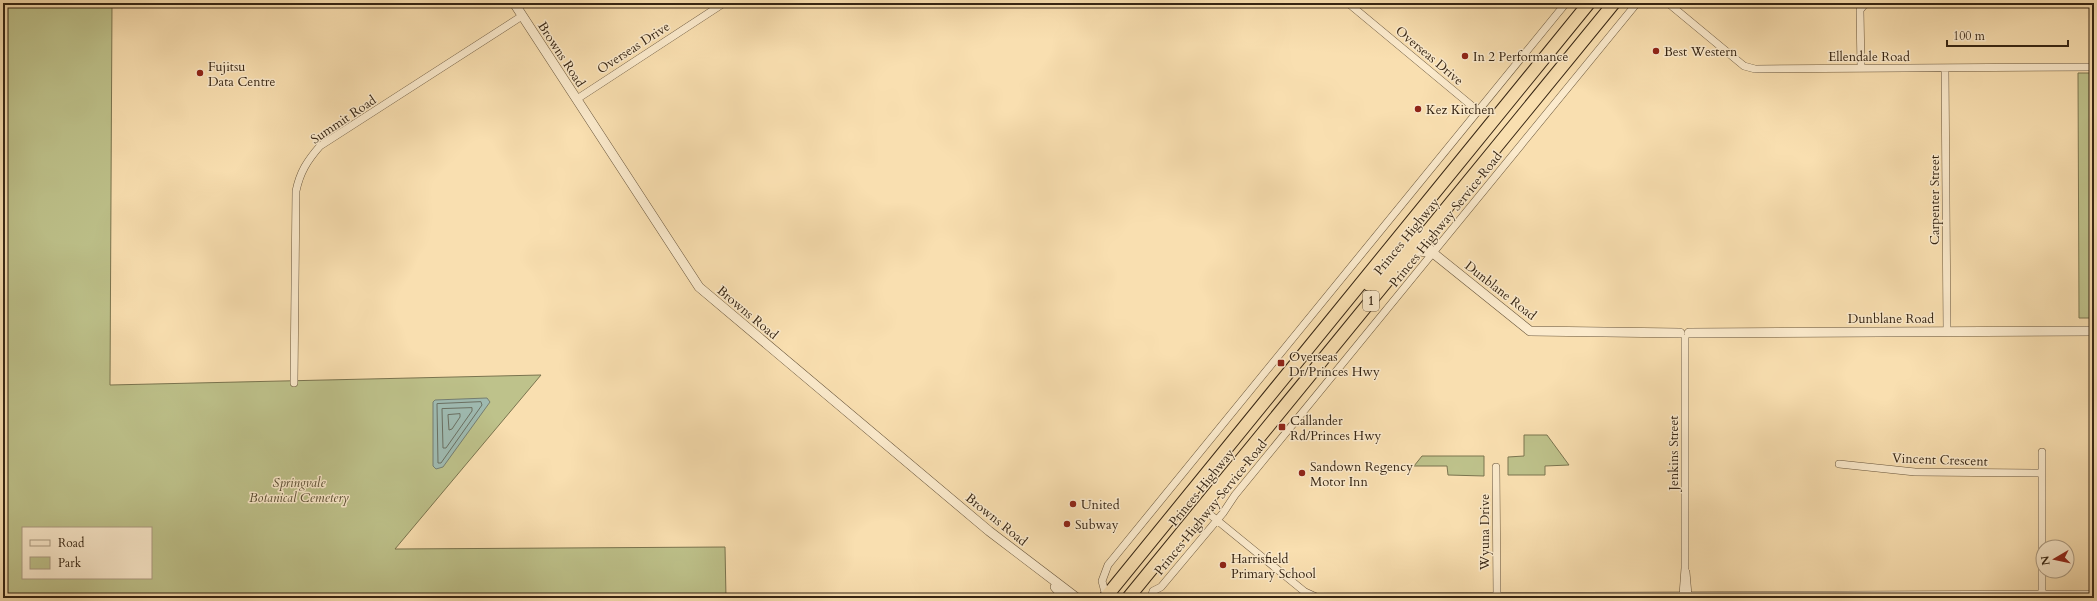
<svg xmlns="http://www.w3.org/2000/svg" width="2097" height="601" font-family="Cardo,serif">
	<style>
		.green { fill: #bec28b; stroke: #7a744f; fill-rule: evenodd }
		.water { fill: #9fbbb2; stroke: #757f72 }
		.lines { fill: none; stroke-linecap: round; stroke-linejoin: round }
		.shore { stroke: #6a7062; stroke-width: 1 }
		.minor-casing { stroke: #67543a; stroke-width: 8 }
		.tertiary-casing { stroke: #67543a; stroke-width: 10 }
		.trunk-casing { stroke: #362513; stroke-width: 14 }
		.minor { stroke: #fbeacc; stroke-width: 7 }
		.tertiary { stroke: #fbeacc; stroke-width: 9 }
		.trunk { stroke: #f9dfb0; stroke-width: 12 }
		.poi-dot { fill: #8f2418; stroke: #fbeacc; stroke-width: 1.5 }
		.labels { text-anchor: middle; stroke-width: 3; stroke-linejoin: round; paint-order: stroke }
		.shield { fill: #fbeacc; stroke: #71604a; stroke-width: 1 }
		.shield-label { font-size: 12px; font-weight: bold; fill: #362513 }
		.street-label { font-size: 13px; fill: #362513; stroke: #fbeacc }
		.poi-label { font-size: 13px; fill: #362513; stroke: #fbeacc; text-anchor: start }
		.park-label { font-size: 13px; font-style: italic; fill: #584c31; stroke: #fbeacc }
	</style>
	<rect width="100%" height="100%" fill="#f9dfb0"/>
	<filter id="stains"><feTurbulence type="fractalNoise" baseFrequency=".005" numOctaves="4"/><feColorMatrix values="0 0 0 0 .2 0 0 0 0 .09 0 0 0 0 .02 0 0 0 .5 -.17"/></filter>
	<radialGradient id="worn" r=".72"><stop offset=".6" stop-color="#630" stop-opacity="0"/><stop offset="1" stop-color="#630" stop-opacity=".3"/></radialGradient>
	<path class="green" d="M3 3H112L110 385 541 375 395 549 725 547 726 598H3ZM23 528H151V578H23Z
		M2078 73H2094V318H2079Z
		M1524 435H1547L1569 465 1545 466V475H1508V457L1524 456Z
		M1422 456H1484V476L1448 475 1447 466H1414Z"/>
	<path class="water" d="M487 398 490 402 443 467 436 469 433 466V402L435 400Z"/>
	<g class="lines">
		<path class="shore" d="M481 402 482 405 441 463H438L437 404Z
			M472 408V411L446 448H443L442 409Z
			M460 414V417L452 429 449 430 448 415Z"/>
		<g class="minor-casing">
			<path id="minor" d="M1348 3 1478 111
				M1668 3 1744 66 1755 69 2094 67
				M1861 68 1860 10 1866 3
				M1945 68 1947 331
				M577 99 724 3
				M294 383 296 191C300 172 307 161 320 146L522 16
				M1839 464 1915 472 2041 473
				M1496 467 1497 596
				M1202 508 1305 592 1316 597 2094 594
				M1686 572 1688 595
				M2042 594V452
				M1683 595 1685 568V338
				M1106 596 1102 581 1108 565 1566 3
				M1151 598 1153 591 1161 587 1223 513 1235 495 1637 3"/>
		</g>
		<g class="tertiary-casing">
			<path id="tertiary" d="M514 3 699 287 989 531 1077 598
				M1421 239 1433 253 1530 331 1680 333
				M1409 255 1420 251 1433 253
				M1689 333 2094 331
				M1055 587 1065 598"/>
		</g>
		<g class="trunk-casing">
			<path id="trunk" d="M1369 285 1406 241 1410 239H1421
				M1105 598 1589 3
				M1128 598 1614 3"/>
		</g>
		<use href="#minor" class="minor"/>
		<use href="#tertiary" class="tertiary"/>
		<use href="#trunk" class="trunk"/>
	</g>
	<g class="poi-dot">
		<circle cx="1656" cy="51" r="4"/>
		<circle cx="1465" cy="56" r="4"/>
		<circle cx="200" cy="73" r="4"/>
		<circle cx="1418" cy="109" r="4"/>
		<rect x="1277" y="359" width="8" height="8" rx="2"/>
		<rect x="1278" y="423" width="8" height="8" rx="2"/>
		<circle cx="1302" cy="473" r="4"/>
		<circle cx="1073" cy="504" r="4"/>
		<circle cx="1067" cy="524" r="4"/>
		<circle cx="1223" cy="565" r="4"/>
	</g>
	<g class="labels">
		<rect class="shield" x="1363" y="291" width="16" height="20" rx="3"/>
		<g class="shield-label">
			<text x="1371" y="305">1</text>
		</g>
		<g class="street-label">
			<text transform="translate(633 47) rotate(-33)" y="5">Overseas Drive</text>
			<text transform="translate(562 54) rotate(57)" y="5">Browns Road</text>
			<text transform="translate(1430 55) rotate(40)" y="5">Overseas Drive</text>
			<text x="1869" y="61">Ellendale Road</text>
			<text transform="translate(343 119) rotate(-34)" y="5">Summit Road</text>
			<text transform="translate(1934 200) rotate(-90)" y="5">Carpenter Street</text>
			<text transform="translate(1445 219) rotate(-51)" y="5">Princes Highway Service Road</text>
			<text transform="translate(1406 236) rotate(-51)" y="5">Princes Highway</text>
			<text transform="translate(1501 290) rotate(38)" y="5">Dunblane Road</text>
			<text transform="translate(748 312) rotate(40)" y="5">Browns Road</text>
			<text x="1891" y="323">Dunblane Road</text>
			<text transform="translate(1673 453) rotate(-90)" y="5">Jenkins Street</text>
			<text transform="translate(1940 459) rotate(2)" y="5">Vincent Crescent</text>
			<text transform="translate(1201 487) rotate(-51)" y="5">Princes Highway</text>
			<text transform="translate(1210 507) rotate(-51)" y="5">Princes Highway Service Road</text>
			<text transform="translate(997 519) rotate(39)" y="5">Browns Road</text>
			<text transform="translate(1484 532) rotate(-90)" y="5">Wyuna Drive</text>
		</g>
		<g class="poi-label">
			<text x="1664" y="56">Best Western</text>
			<text x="1473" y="61">In 2 Performance</text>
			<text x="208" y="71">Fujitsu<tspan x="208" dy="15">Data Centre</tspan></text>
			<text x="1426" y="114">Kez Kitchen</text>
			<text x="1289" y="361">Overseas<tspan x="1289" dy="15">Dr/Princes Hwy</tspan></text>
			<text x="1290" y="425">Callander<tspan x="1290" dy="15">Rd/Princes Hwy</tspan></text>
			<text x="1310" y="471">Sandown Regency<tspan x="1310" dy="15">Motor Inn</tspan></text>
			<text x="1081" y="509">United</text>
			<text x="1075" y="529">Subway</text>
			<text x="1231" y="563">Harrisfield<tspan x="1231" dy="15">Primary School</tspan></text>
		</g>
		<g class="park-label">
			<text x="299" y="487">Springvale<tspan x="299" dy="15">Botanical Cemetery</tspan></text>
		</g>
	</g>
	<rect width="2097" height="601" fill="none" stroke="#f9dfb0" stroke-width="16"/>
	<rect x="4" y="4" width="2089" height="593" fill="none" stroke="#362513" stroke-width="2"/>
	<rect x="8" y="8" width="2081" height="585" fill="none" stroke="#362513"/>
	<rect x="22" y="527" width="130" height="52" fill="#fbeacc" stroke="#ac9b82"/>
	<rect x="30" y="540" width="20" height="6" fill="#fbeacc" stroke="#ac9b82"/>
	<text x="58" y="547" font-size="12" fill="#362513">Road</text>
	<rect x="30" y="557" width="20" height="12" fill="#bec28b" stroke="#ac9b82"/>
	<text x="58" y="567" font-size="12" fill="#362513">Park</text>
	<g transform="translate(2055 559) rotate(261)"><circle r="19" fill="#fbeacc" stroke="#ac9b82"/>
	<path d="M0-3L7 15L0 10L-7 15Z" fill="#8f2418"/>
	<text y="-6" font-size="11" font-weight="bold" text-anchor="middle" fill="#362513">N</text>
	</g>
	<path d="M1947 40v6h121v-6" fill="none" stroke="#362513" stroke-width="2"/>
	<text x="1953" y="40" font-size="12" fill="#362513" stroke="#fbeacc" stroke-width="3" paint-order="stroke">100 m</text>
	<rect width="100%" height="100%" filter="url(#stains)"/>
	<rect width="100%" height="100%" fill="url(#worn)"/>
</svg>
